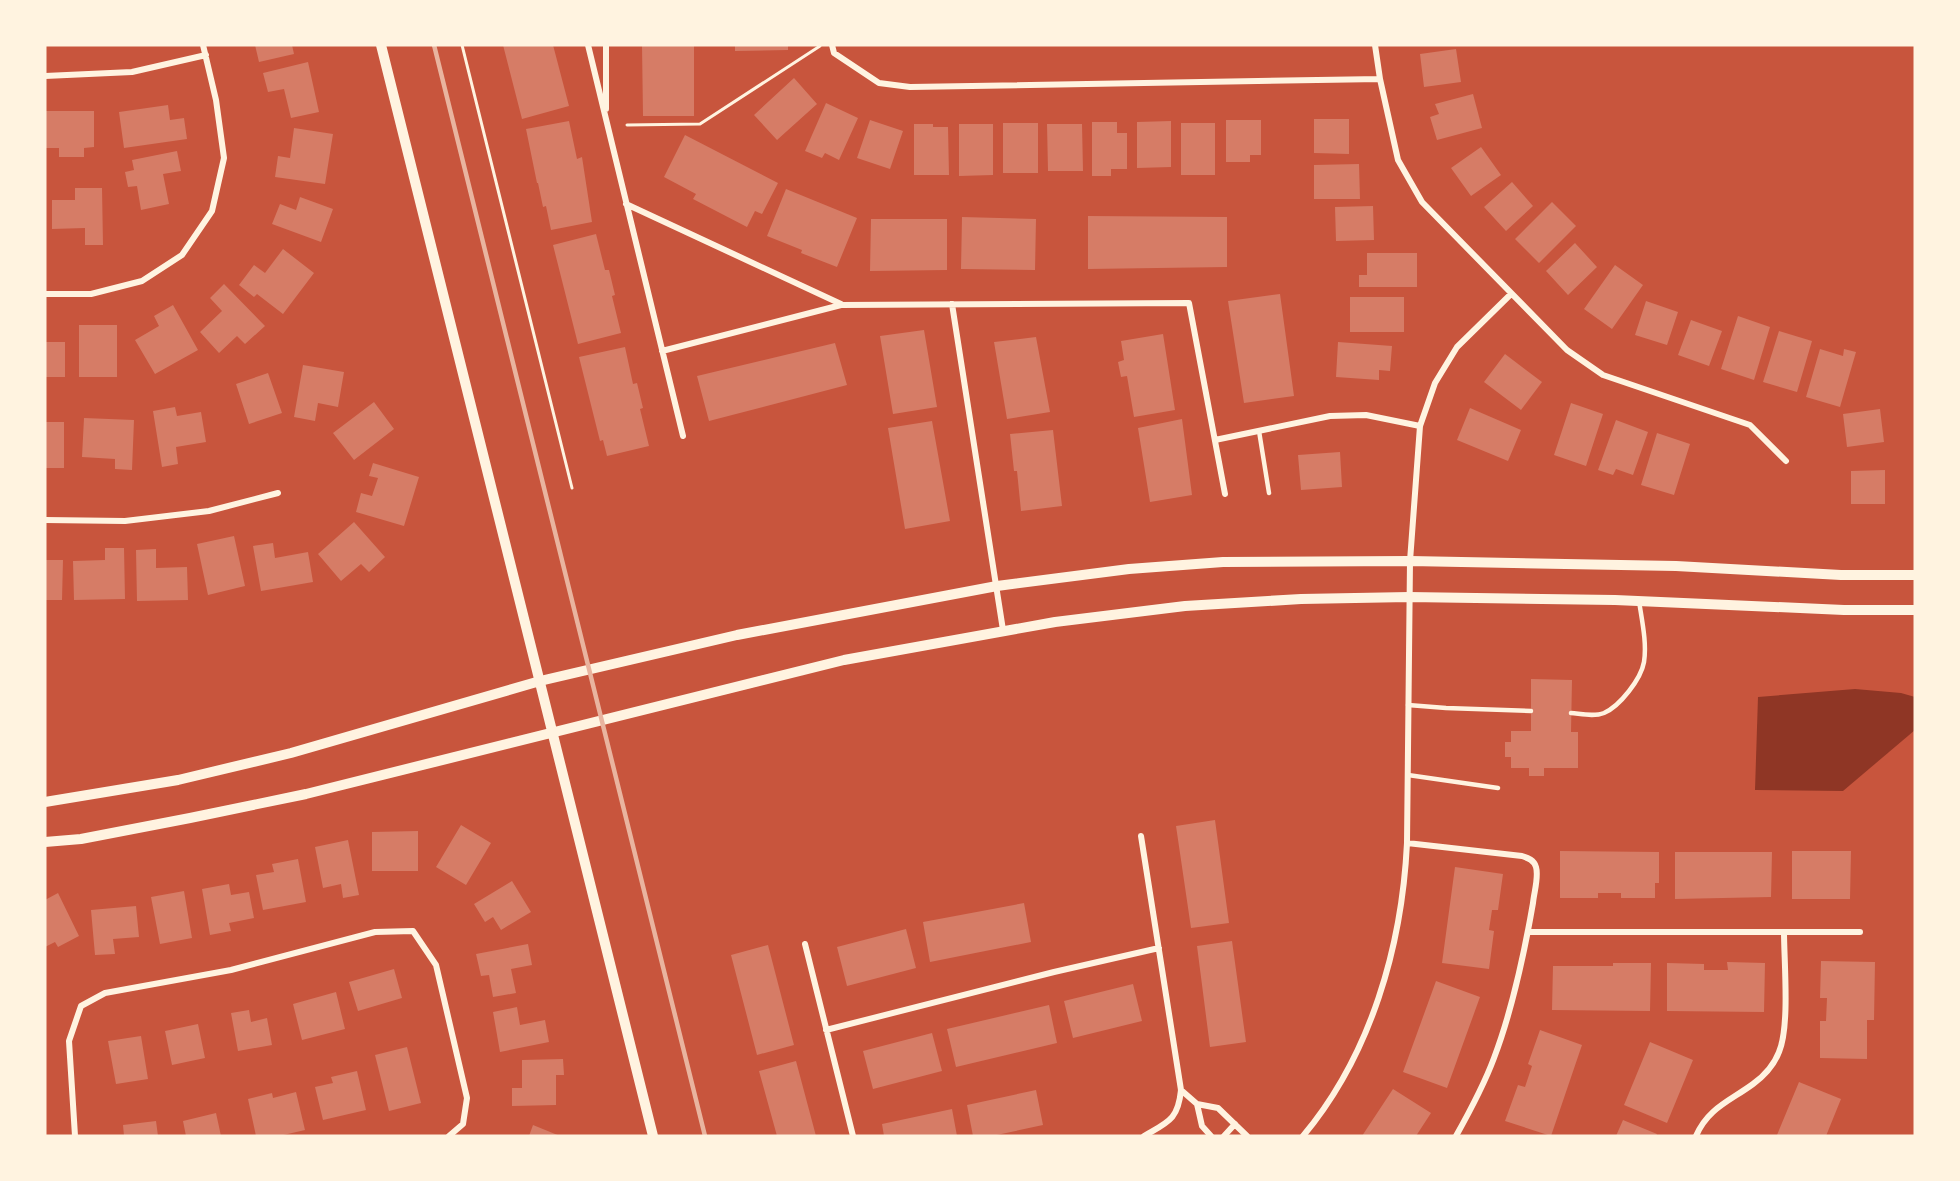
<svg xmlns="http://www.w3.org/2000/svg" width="1960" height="1181" font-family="Overpass,sans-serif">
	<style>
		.water { fill: #8f3625 }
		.building { fill: #d67c66 }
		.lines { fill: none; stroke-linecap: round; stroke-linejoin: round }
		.path { stroke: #fff3e0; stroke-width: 3 }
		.service { stroke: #fff3e0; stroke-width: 4.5 }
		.minor { stroke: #fff3e0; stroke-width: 6 }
		.tertiary { stroke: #fff3e0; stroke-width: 10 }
		.rail { stroke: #e9b49f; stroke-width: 4.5 }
	</style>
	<rect width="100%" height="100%" fill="#c8553d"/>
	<path class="water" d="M1855 689 1901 693 1915 697V730L1843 791 1755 790 1758 697Z"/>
	<path class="building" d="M255 45H292L294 54 259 62Z
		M503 45H553L569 106 522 119Z
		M642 45H694V116H643Z
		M735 45H788V50L735 51Z
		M1456 49 1461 82 1424 87 1420 54Z
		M308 62 319 112 291 118 284 89 268 92 263 73Z
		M794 78 817 104 777 140 754 115Z
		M1473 94 1482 128 1437 140 1430 117 1439 114 1435 104Z
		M826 103 858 118 839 160 825 153 822 158 805 151Z
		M168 105 170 120 184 118 187 139 124 148 119 112Z
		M46 111H94V147L84 148V157H59V148H46Z
		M1314 119H1349V154L1314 153Z
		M870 120 903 131 890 169 857 158Z
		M1226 120H1261V155H1250V162H1226Z
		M569 121 577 159 582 157 592 222 551 230 546 206 543 207 538 183H537L526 129Z
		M1171 121V167L1137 168V122Z
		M1092 122H1117V133H1127V169H1111V176H1092Z
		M1003 123H1038V173H1003Z
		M1181 123H1215V175H1181Z
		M914 124H933V127H948L949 175H914Z
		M959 124H993V175L959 176Z
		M1047 124H1082L1083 171H1048Z
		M294 128 333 134 325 184 275 177 278 156 290 158Z
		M685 135 778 183 762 214 755 211 747 227 693 199 696 194 664 177Z
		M1481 147 1501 175 1471 196 1451 168Z
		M177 151 181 171 163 174 169 204 141 210 137 186 128 187 125 172 134 170 132 160Z
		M1359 164 1360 199H1314V165Z
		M1512 182 1533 206 1506 231 1484 207Z
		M75 188H102L103 245H85V228L52 229V200H75Z
		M786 189 857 218 837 267 801 253 802 250 767 236Z
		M300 197 333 209 321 242 272 224 280 204 296 210Z
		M1552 202 1576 226 1539 263 1515 239Z
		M1373 206 1374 240 1336 241 1335 207Z
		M1088 216 1227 217V267L1088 269Z
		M962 217 1036 219 1035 270 961 269Z
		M871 219H947V270L870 271Z
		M596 234 605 270H609L615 295 612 296 621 333 578 344 553 245Z
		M1575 243 1597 267 1568 295 1546 271Z
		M283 249 314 273 283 314 257 294 254 297 239 285 254 265 265 273Z
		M1367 253H1417V287H1359V275H1367Z
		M1615 265 1643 285 1612 329 1584 309Z
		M224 284 265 326 245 344 237 336 219 353 200 332 222 311 210 298Z
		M1280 294 1294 396 1244 403 1228 301Z
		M1350 297H1404V332H1350Z
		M1646 301 1678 312 1667 345 1635 335Z
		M173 305 198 350 155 374 135 340 159 326 154 316Z
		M1738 316 1770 327 1754 380 1721 369Z
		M1691 320 1722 331 1709 366 1678 355Z
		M79 325H117V377H79Z
		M924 330 937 407 893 414 880 336Z
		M1779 331 1812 341 1797 392 1763 382Z
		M1163 334 1175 410 1134 417 1127 376 1121 377 1118 362 1124 360 1121 341Z
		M1036 337 1050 412 1007 419 994 342Z
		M45 342H65V377H45Z
		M1338 342 1392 346 1390 371 1379 370V380L1336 377Z
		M835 343 847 385 709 421 697 376Z
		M625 347 633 384 637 383 643 408 640 409 649 446 607 456 603 440 600 441 579 357Z
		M1820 349 1843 356 1844 349 1856 352 1840 407 1806 397Z
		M1505 354 1542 382 1521 410 1484 382Z
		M303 365 344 372 338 407 318 403 315 421 294 417Z
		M268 373 282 413 249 424 236 384Z
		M374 402 394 429 354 460 333 433Z
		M1571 403 1603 414 1586 466 1554 455Z
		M175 407 177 416 201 412 206 442 176 447 178 464 162 467 153 411Z
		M1470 408 1521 430 1508 461 1457 440Z
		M1880 409 1884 442 1847 447 1843 414Z
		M84 418 134 420 132 470 115 469V459L82 457Z
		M1182 419 1192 495 1150 502 1138 428Z
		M1616 420 1648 432 1633 475 1616 469 1613 475 1598 470Z
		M932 421 950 521 905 529 888 428Z
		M45 422H64V468H45Z
		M1053 430 1062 506 1021 511 1017 471H1014L1010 434Z
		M1657 433 1690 444 1674 495 1641 485Z
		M1340 452 1342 487 1301 490 1298 455Z
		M373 463 419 477 404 526 356 512 361 493 372 496 378 478 369 476Z
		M1885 470V504H1851V471Z
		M354 522 385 557 369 572 361 564 341 581 318 554Z
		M234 536 245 586 208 595 197 544Z
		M273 543 275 558 308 552 313 582 261 591 253 546Z
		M105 548H124L125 599 74 600 73 561 105 560Z
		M156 549V568L187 567 188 600 137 601 136 550Z
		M45 560H63L62 600H45Z
		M1531 679 1572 680 1571 732H1578V768H1544V776H1529V768H1511V757H1505V742H1511V731H1531Z
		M1215 820 1229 923 1191 928 1176 826Z
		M461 825 491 843 466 885 436 867Z
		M418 831V871H372V832Z
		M348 840 359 895 343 898 341 884 323 888 315 847Z
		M1560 851 1659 852V883H1655V898H1621V893H1598V898H1560Z
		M1792 851H1851L1850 899H1792Z
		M1675 852H1772L1771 897 1675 899Z
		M298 859 306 902 263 910 256 875 274 872 272 864Z
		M1455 867 1503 874 1498 910H1492L1489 930 1494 931 1489 969 1442 963Z
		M512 881 531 912 501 930 493 917 485 922 474 904Z
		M229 884 231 895 249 892 254 918 229 923 231 931 210 935 202 889Z
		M184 891 192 938 160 944 151 897Z
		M58 893 79 936 58 947 55 942 45 947V900Z
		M1024 903 1031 942 930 962 923 922Z
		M136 906 139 937 113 939 115 954 95 955 91 910Z
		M906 929 916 968 847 986 837 947Z
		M1232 941 1246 1042 1210 1047 1197 946Z
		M528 944 532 965 511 969 516 993 493 997 489 975 481 976 476 954Z
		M768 945 794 1045 757 1055 731 955Z
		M1821 961 1875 962 1874 1020H1867V1059L1820 1058V1021H1826L1827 998H1820Z
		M1727 962 1765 963 1764 1012 1667 1011V963L1704 964V970H1728Z
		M1613 963H1651L1650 1011 1552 1010 1553 966H1613Z
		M394 969 402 998 358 1011 349 982Z
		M1436 981 1480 997 1447 1088 1403 1072Z
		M1133 984 1142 1021 1073 1038 1064 1001Z
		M336 992 345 1029 302 1040 293 1004Z
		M1049 1005 1057 1043 956 1067 947 1029Z
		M517 1007 520 1025 545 1020 549 1042 500 1052 493 1012Z
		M249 1010 251 1022 267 1018 272 1045 238 1051 231 1013Z
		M198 1024 205 1058 172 1065 165 1031Z
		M1540 1030 1582 1045 1551 1136 1505 1121 1518 1085 1525 1087 1532 1066 1528 1064Z
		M932 1033 942 1071 873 1089 863 1051Z
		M141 1036 148 1079 116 1084 108 1041Z
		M1650 1042 1693 1060 1667 1123 1624 1105Z
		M407 1047 421 1103 389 1111 375 1055Z
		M563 1059 564 1075H556V1105L512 1106V1088H522V1060Z
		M796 1061 816 1136H777L759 1071Z
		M357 1071 366 1110 323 1120 315 1087 333 1083 331 1077Z
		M1799 1082 1841 1099 1826 1136 1777 1135Z
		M1393 1089 1431 1113 1416 1136H1362Z
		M1036 1090 1043 1125 992 1136H973L967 1105Z
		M296 1092 305 1130 279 1136H256L248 1099 272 1093 273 1098Z
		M952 1109 957 1136H884L882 1124Z
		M216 1113 221 1136H186L183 1121Z
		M1623 1120 1657 1134 1656 1136H1616Z
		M156 1121 158 1136H124L123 1125Z
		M533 1125 560 1136H529Z"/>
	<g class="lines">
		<path class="path" d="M462 45 572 488
			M627 125 700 124 820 46"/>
		<path class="service" d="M1259 431 1269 493
			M1408 705 1446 708 1531 711
			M1571 713C1582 714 1594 717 1604 713 1620 706 1641 679 1644 662 1647 643 1642 621 1639 601
			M1408 775 1498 788"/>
		<path class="minor" d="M588 45 683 436
			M606 45V109
			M832 45 834 53 879 83 910 87 1380 79
			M1375 45 1380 79 1398 160 1422 202 1567 350 1603 375 1750 425 1786 461
			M45 76 132 72 206 55
			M626 204 841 304
			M45 294H91L142 281 182 255 212 211 224 158 216 100 203 45
			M952 304 1003 630
			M662 351 841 305 1189 303 1225 494
			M1215 440 1330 416 1366 415 1420 426
			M45 520 125 521 209 511 278 493
			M1141 836 1181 1090C1178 1120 1168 1122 1144 1136
			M1407 843 1522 856C1528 858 1534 860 1536 867 1539 877 1534 892 1533 903 1524 955 1513 1008 1494 1058 1484 1085 1470 1111 1456 1136
			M1528 932H1860
			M805 944 853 1136
			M826 1030 1054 972 1159 948
			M1181 1090 1197 1104 1218 1108 1247 1136
			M1197 1104 1202 1126 1211 1136
			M75 1136 69 1041 81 1006 105 993 231 970 375 932 413 931 436 965 467 1098 463 1124 449 1136
			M1224 1136 1235 1124
			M1303 1136C1371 1055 1402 946 1407 843L1410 561 1420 426 1435 383 1457 347 1511 294
			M1696 1136C1708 1108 1730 1101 1753 1084 1764 1076 1774 1065 1779 1052 1790 1026 1784 962 1784 932"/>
		<path class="tertiary" d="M381 45 653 1136
			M45 802 178 780 291 753 540 681 737 635 997 586 1129 569 1223 562 1410 561 1676 566 1841 575H1915
			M45 842 81 839 190 818 306 794 844 660 1055 622 1185 606 1301 599 1409 597 1615 600 1844 610H1915"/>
		<path class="rail" d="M434 45 705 1136"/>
	</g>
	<rect width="1960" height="1181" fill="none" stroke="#fff3e0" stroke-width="93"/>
</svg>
